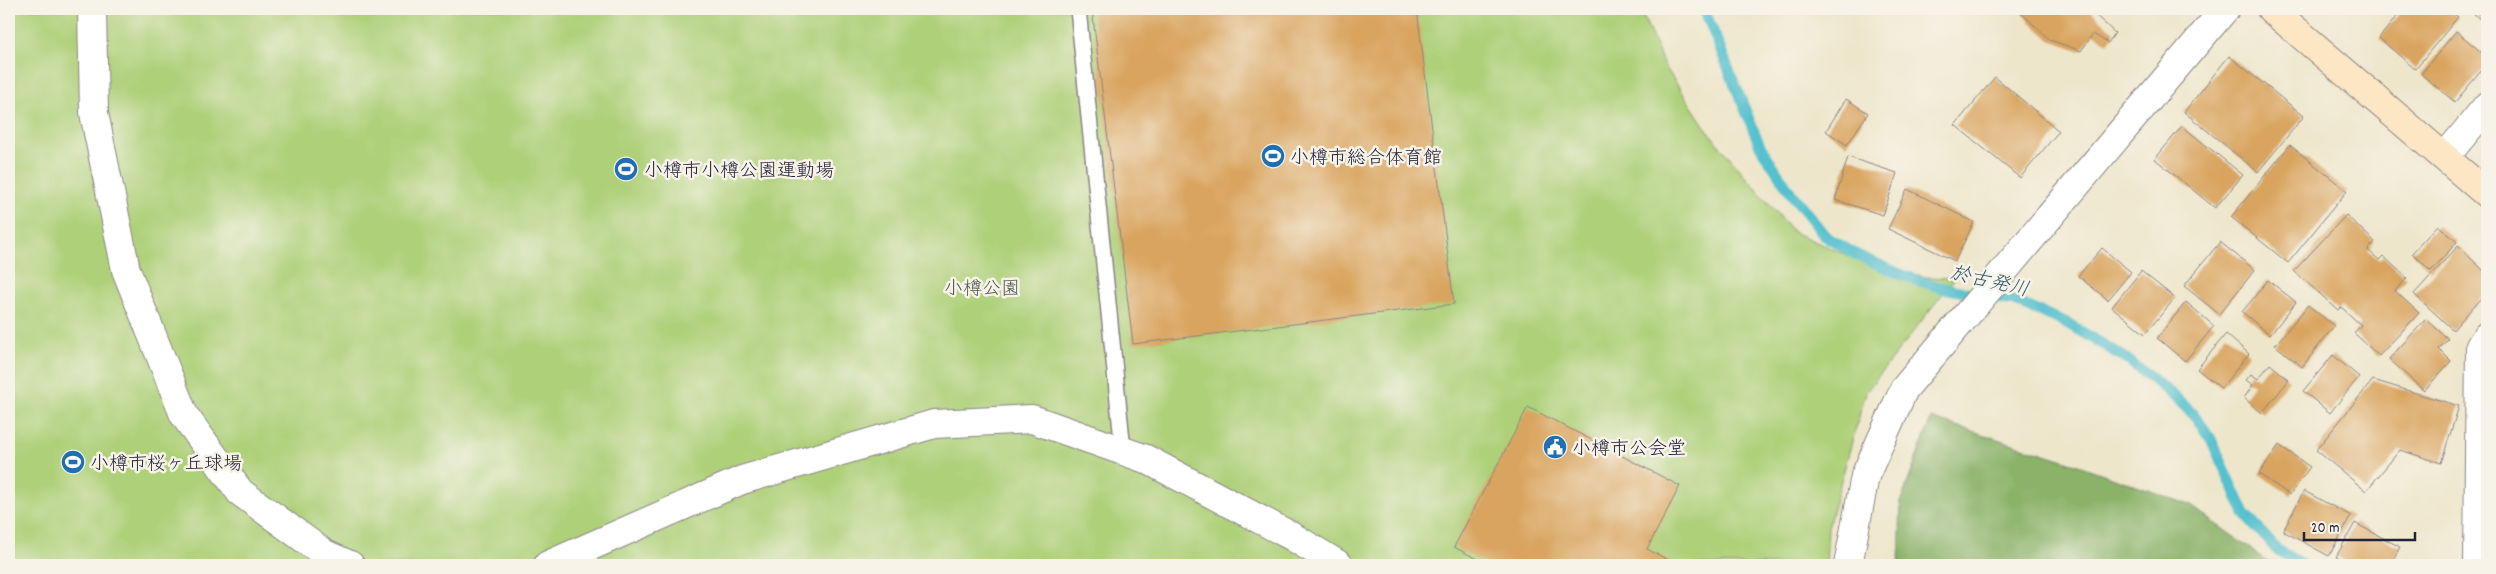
<svg xmlns="http://www.w3.org/2000/svg" width="2496" height="574" font-family="Dekko,'Klee One',sans-serif">
	<style>
		.green { fill: #aed079; stroke: #68795a }
		.forest { fill: #8ab269; stroke: #566a52 }
		.lines { fill: none; stroke-linecap: round; stroke-linejoin: round }
		.stream { stroke: #54c0ce; stroke-width: 11 }
		.building { fill: #d9a45e }
		.service-casing { stroke: #888483; stroke-width: 18 }
		.minor-casing { stroke: #888483; stroke-width: 30 }
		.tertiary-casing { stroke: #888483; stroke-width: 30 }
		.secondary-casing { stroke: #888483; stroke-width: 30 }
		.service { stroke: #fff; stroke-width: 15 }
		.minor { stroke: #fff; stroke-width: 28 }
		.tertiary { stroke: #fff; stroke-width: 28 }
		.secondary { stroke: #fce6c4; stroke-width: 28 }
		.labels { text-anchor: middle; stroke-width: 5; stroke-linejoin: round; paint-order: stroke }
		.poi-label { font-size: 19px; fill: #22223b; stroke: #f7f3e8; text-anchor: start }
		.park-label { font-size: 19px; fill: #4c564e; stroke: #f7f3e8 }
		.water-label { font-size: 20px; font-style: italic; fill: #34596e; stroke: #f7f3e8 }
	</style>
	<rect width="100%" height="100%" fill="#f7f3e8"/>
	<filter id="ink" filterUnits="userSpaceOnUse"><feTurbulence type="fractalNoise" baseFrequency=".02" numOctaves="2"/><feDisplacementMap in="SourceGraphic" scale="10" xChannelSelector="R" yChannelSelector="G"/><feConvolveMatrix kernelMatrix="1 2 1 2 8 2 1 2 1" color-interpolation-filters="sRGB"/></filter>
	<filter id="wash" filterUnits="userSpaceOnUse"><feTurbulence type="fractalNoise" baseFrequency=".0096" numOctaves="4" result="noise"/><feDisplacementMap in="SourceGraphic" scale="20" xChannelSelector="R" yChannelSelector="G"/><feGaussianBlur stdDeviation="1.12" result="paint"/><feColorMatrix in="noise" values="0 0 0 0 0 0 0 0 0 0 0 0 0 0 0 0 0 1.4 0 .05"/><feComposite in="paint" operator="in"/></filter>
	<g filter="url(#wash)">
		<rect width="100%" height="100%" fill="#eee6cb"/>
		<path class="green" d="M9 9H1640L1664 65 1710 134 1793 232 1849 256 1926 277 1955 278 1866 392 1828 527 1826 565H9Z"/>
		<path class="forest" d="M1931 418 2064 460 2190 505 2273 565H1899L1901 501Z"/>
		<g class="lines">
			<path class="stream" d="M1704 9 1760 146 1791 193 1825 236 1857 255 1902 275 1938 287 2014 301 2065 322 2124 357 2173 395 2195 416 2211 439 2245 514 2276 549 2303 565"/>
		</g>
		<g id="blocks">
			<path class="building" d="M1092 9H1417L1454 304 1133 344Z
				M2021 9H2094L2091 11 2115 33 2108 43 2093 34 2081 51 2050 40 2019 11Z
				M2403 9H2448L2458 17 2415 69 2379 38Z
				M2478 9H2487V25L2474 14Z
				M2456 31 2487 57V64L2455 102 2421 74Z
				M2229 56 2304 116 2258 172 2184 112Z
				M1995 77 2059 131 2020 178 1955 125Z
				M1846 99 1868 113 1847 145 1826 131Z
				M2182 126 2243 175 2215 208 2155 159Z
				M2290 145 2347 191 2288 263 2231 217Z
				M1848 157 1897 173 1883 215 1835 200Z
				M1907 189 1974 222 1955 261 1888 229Z
				M2346 215 2375 242 2368 250 2379 260 2383 256 2407 278 2395 291 2419 313 2379 356 2354 333 2361 325 2341 307 2338 310 2294 271Z
				M2438 225 2457 242 2431 271 2412 253Z
				M2220 242 2255 270 2219 314 2184 286Z
				M2458 246 2487 274V291L2453 330 2414 294Z
				M2102 248 2131 272 2108 300 2078 276Z
				M2141 271 2175 298 2145 334 2112 307Z
				M2268 280 2296 302 2270 335 2242 312Z
				M2186 302 2214 326 2185 361 2157 338Z
				M2308 305 2334 326 2302 367 2275 345Z
				M2426 319 2448 339 2439 349 2451 361 2424 391 2389 359Z
				M2226 334 2249 354 2221 388 2197 369Z
				M2333 355 2359 377 2330 413 2303 391Z
				M2270 364 2289 380 2262 413 2244 398 2253 385 2246 380 2251 374 2258 379Z
				M2373 380 2459 406 2441 463 2400 450 2366 491 2316 450Z
				M1528 407 1680 486 1647 549 1678 565H1489L1454 547Z
				M2279 445 2310 467 2290 495 2259 474Z
				M2304 491 2351 516 2329 556 2283 531Z
				M2355 523 2400 547 2390 565H2352L2336 557Z
				M2399 561 2407 565H2396Z"/>
		</g>
	</g>
	<g filter="url(#ink)">
		<use href="#blocks" fill-opacity="0" stroke="#888483" stroke-width="1"/>
		<g class="lines">
			<g class="service-casing">
				<path id="service" d="M1078 9 1123 450"/>
			</g>
			<g class="minor-casing">
				<path id="minor" d="M92 9 94 113 126 270 184 415 240 492 325 554 350 565
					M2445 157 2487 106
					M548 565 742 480 934 424 1032 419 1146 459 1293 537 1339 565
					M2478 565 2480 346 2487 336"/>
			</g>
			<g class="tertiary-casing">
				<path id="tertiary" d="M1848 565 1865 476 1904 389 2225 9"/>
			</g>
			<g class="secondary-casing">
				<path id="secondary" d="M2271 9 2487 194"/>
			</g>
			<use href="#service" class="service"/>
			<use href="#minor" class="minor"/>
			<use href="#tertiary" class="tertiary"/>
			<use href="#secondary" class="secondary"/>
		</g>
	</g>
	<defs>
		<g id="stadium-disc" transform="scale(1.25)"><circle r="9.5" fill="#1f6fb2" stroke="#f7f3e8"/><path d="M0-5a6.5 5 0 1 0 0 10a6.5 5 0 1 0 0-10ZM-3.5-1.8h7v3.6h-7Z" fill="#fff"/></g>
		<g id="civic-disc" transform="scale(1.25)"><circle r="9.5" fill="#1f6fb2" stroke="#f7f3e8"/><path d="M-.6-6.5H3V-4.5H.6V-3L4-1V1h2V6H-6V1h2V-1L-.6-3ZM-1.2 2.5V6h2.4V2.5Z" fill="#fff"/></g>
	</defs>
	<g fill-rule="evenodd">
		<use href="#stadium-disc" x="1273" y="156"/>
		<use href="#stadium-disc" x="626" y="169"/>
		<use href="#civic-disc" x="1555" y="447"/>
		<use href="#stadium-disc" x="73" y="462"/>
	</g>
	<g class="labels">
		<g class="poi-label">
			<text x="1290" y="163">小樽市総合体育館</text>
			<text x="644" y="176">小樽市小樽公園運動場</text>
			<text x="1572" y="454">小樽市公会堂</text>
			<text x="90" y="469">小樽市桜ヶ丘球場</text>
		</g>
		<g class="park-label">
			<text x="982" y="294">小樽公園</text>
		</g>
		<g class="water-label">
			<text transform="translate(1990 280) rotate(13)" y="7">於古発川</text>
		</g>
	</g>
	<rect width="2496" height="574" fill="none" stroke="#f7f3e8" stroke-width="30"/>
	<path d="M2304 532v8h111v-8" fill="none" stroke="#22223b" stroke-width="2.5"/>
	<text x="2311" y="532" font-size="15" fill="#22223b" stroke="#f7f3e8" stroke-width="4" paint-order="stroke">20 m</text>
</svg>
